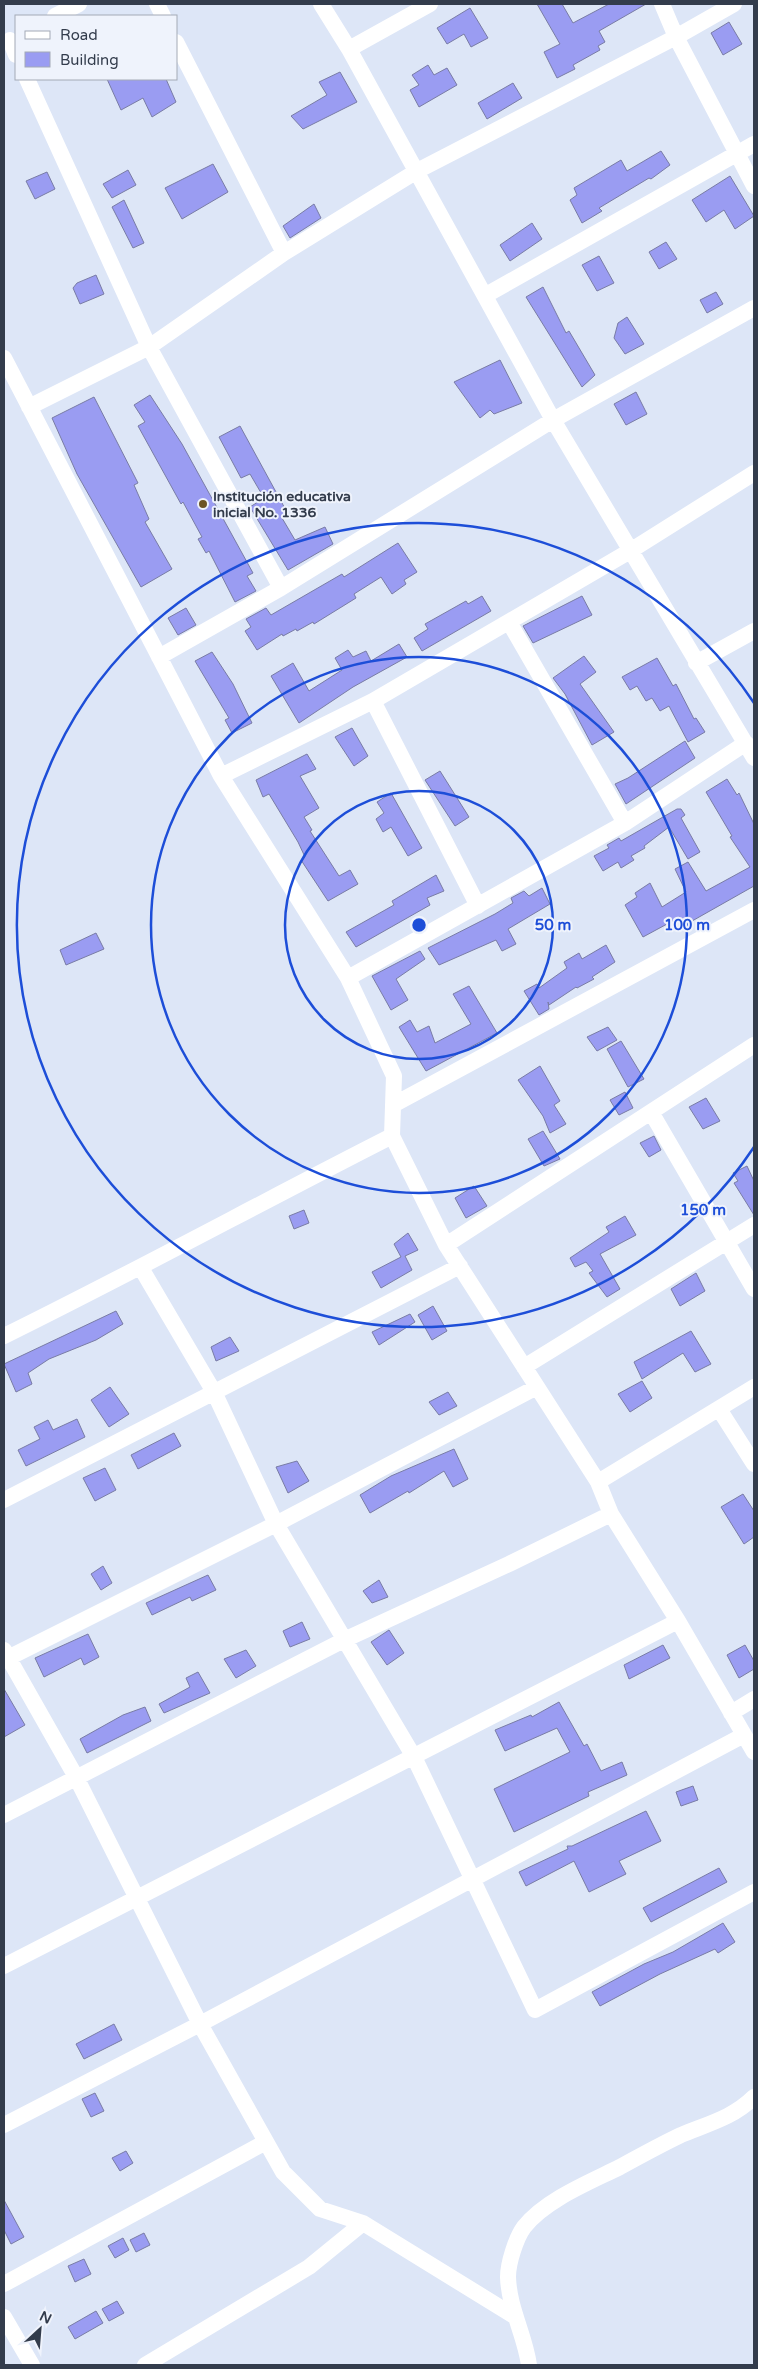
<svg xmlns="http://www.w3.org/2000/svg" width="758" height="2369" font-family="'Varela Round',sans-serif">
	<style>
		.building { fill: #9a9cf2; stroke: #797ca5 }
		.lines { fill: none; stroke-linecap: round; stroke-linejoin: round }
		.minor { stroke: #fff; stroke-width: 16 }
		.ring { fill: none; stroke: #1d4ed8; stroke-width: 2.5 }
		.poi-dot { fill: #6c5424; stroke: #eff3fc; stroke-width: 2 }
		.labels { text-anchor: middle; stroke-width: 4; stroke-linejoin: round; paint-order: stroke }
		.poi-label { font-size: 14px; font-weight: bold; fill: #333c4c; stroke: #eff3fc; text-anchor: start }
		.centre { fill: #1d4ed8; stroke: #eff3fc; stroke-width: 2.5 }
		.ring-label { font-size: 15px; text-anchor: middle; font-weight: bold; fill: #1d4ed8; stroke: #eff3fc; stroke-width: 4; stroke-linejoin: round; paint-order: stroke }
	</style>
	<rect width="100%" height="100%" fill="#dde6f7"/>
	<path class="building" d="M537 4H562L573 23 609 4H646L599 31 605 42 598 46 600 50 573 65 575 69 557 78 544 52 560 44Z
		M470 8 488 38 471 47 464 34 447 44 437 28Z
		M729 22 742 44 723 55 711 33Z
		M428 65 434 75 447 68 457 85 419 107 410 90 419 85 412 75Z
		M340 72 357 102 303 129 291 116 327 95 319 82Z
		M107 79H166L176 102 152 117 143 98 121 110Z
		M513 83 522 98 487 119 478 103Z
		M661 151 670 165 651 179 649 178 599 208 602 211 582 223 570 200 577 195 574 188 621 160 627 171Z
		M213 164 228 192 182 219 165 188Z
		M128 170 136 185 112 198 103 184Z
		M47 172 55 189 35 199 26 181Z
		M730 176 754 216 735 229 724 210 706 222 692 200Z
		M124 200 144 243 133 248 112 207Z
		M314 204 321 218 290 238 283 226Z
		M532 223 542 239 510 261 500 245Z
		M666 242 677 259 659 269 649 252Z
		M599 256 614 283 597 291 582 265Z
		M96 275 104 294 80 304 73 288 77 283Z
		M543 287 566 333 569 331 595 375 582 387 526 297Z
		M716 292 723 304 707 313 700 300Z
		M627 317 644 344 625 354 614 338 618 323Z
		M500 360 522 403 494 414 490 410 480 418 454 382Z
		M636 392 647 414 626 425 614 404Z
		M150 395 182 444 253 573 247 576 256 591 235 602 209 551 206 553 198 539 202 537 183 502 181 504 138 426 145 422 134 405Z
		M94 397 138 483 134 485 149 519 145 522 172 569 141 587 77 474 52 418Z
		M240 426 288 514 282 518 295 540 325 527 333 544 288 570 250 507 264 498 250 474 241 478 219 437Z
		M398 543 417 572 404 580 406 584 392 594 381 577 354 594 356 598 314 624 313 622 297 631 296 629 283 636 282 634 257 650 245 631 251 627 246 619 266 608 271 615 342 574 344 577Z
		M482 596 491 611 422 651 414 638 428 629 425 624 466 601 468 604Z
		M582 596 592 615 533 643 523 626Z
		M186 608 196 625 178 635 168 618Z
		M399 644 407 657 353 687 299 723 271 676 293 663 309 691 342 670 335 658 348 650 353 657 366 651 371 661Z
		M212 652 233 684 252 723 232 733 225 720 229 718 195 661Z
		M584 656 596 672 580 684 614 732 592 745 565 694 553 678Z
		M657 658 673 686 676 684 694 719 696 718 705 732 688 742 669 706 660 711 652 698 646 701 637 686 630 690 622 677Z
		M352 728 368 756 354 766 335 737Z
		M685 741 695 758 626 804 615 784 628 778Z
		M307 754 316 769 300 776 319 808 304 817 312 830 310 831 339 876 350 870 358 884 328 901 301 860 305 857 298 842 269 794 263 797 256 780Z
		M440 771 469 817 455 826 425 780Z
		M727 779 737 795 739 793 754 824V886L685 925 680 917 643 937 625 905 637 897 635 893 650 883 662 907 686 892 675 869 688 862 706 891 750 867 730 837 732 836 706 792Z
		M391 793 422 848 408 856 391 827 383 832 376 819 384 813 377 802Z
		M677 809H681L685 815 681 818 700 852 688 859 669 827 644 846 645 848 631 856 634 860 621 868 618 862 603 871 594 856 609 848 607 845 619 838 621 841Z
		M436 875 444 891 427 898 430 905 356 947 346 932 394 905 392 901Z
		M542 888 550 904 508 929 516 944 502 951 496 940 439 965 428 948 495 914 513 903 511 898 524 891 529 896Z
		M96 933 104 949 66 965 60 950Z
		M606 945 615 962 592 977 594 979 577 988 576 987 549 1005 548 1002 549 1009 539 1015 524 991 537 984 539 988 567 968 564 962 579 953 582 959Z
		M420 951 425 959 396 979 408 1000 391 1010 372 976Z
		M469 986 497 1033 426 1071 399 1027 410 1020 417 1032 429 1026 435 1043 471 1024 453 994Z
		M608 1027 617 1040 597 1051 587 1037Z
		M621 1041 644 1079 628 1087 607 1049Z
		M540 1066 560 1101 554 1105 566 1124 550 1133 543 1116 518 1080Z
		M625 1092 633 1108 619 1115 610 1100Z
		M706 1098 720 1121 703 1129 689 1107Z
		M543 1131 560 1159 544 1166 528 1139Z
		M654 1136 661 1150 649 1157 640 1143Z
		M747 1166 754 1181V1215L734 1183 738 1181 733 1173Z
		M474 1186 487 1206 466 1218 455 1198Z
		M304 1210 309 1223 294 1229 289 1216Z
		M625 1216 636 1235 600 1254 620 1289 607 1297 589 1273 593 1271 586 1262 575 1267 570 1258 609 1232 606 1227Z
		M408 1233 418 1250 405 1256 412 1270 381 1288 372 1272 401 1257 394 1244Z
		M696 1273 705 1291 680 1306 671 1289Z
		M433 1306 447 1331 432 1340 418 1315Z
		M116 1311 123 1324 96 1340 49 1359 28 1373 32 1384 16 1392 4 1364Z
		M410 1314 415 1322 379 1345 372 1332Z
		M691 1331 711 1364 695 1372 683 1353 642 1379 634 1362Z
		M230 1337 239 1351 216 1361 211 1347Z
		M642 1381 652 1398 630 1412 618 1394Z
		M110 1387 129 1414 109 1427 91 1400Z
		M448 1392 457 1406 439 1415 429 1402Z
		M77 1419 85 1437 26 1466 18 1450 40 1439 34 1427 48 1420 53 1430Z
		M174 1433 181 1446 138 1469 131 1455Z
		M454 1449 468 1479 453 1487 444 1471 409 1493 408 1491 370 1513 360 1495 391 1476Z
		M297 1461 309 1481 288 1493 276 1467Z
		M105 1468 116 1490 95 1501 83 1478Z
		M743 1494 754 1511V1537L744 1544 721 1507Z
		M103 1566 112 1583 101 1590 91 1574Z
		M208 1575 216 1590 192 1601 190 1597 152 1615 146 1603Z
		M379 1580 388 1597 372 1603 363 1591Z
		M302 1622 310 1639 290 1647 283 1631Z
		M389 1630 404 1653 387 1665 371 1642Z
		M88 1634 99 1657 84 1665 81 1658 44 1677 35 1658Z
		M663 1645 670 1658 629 1679 624 1665Z
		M745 1645 754 1661V1669L739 1678 727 1655Z
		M246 1650 256 1666 236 1678 224 1659Z
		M198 1672 210 1693 164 1713 159 1704 190 1687 186 1678Z
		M4 1689 25 1725 4 1737Z
		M559 1702 584 1746 587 1744 601 1771 622 1762 627 1775 588 1792 589 1796 514 1832 494 1789 570 1752 557 1728 505 1751 495 1730 531 1715 532 1717Z
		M145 1707 151 1721 87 1753 80 1739 123 1715Z
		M693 1786 698 1800 681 1806 676 1792Z
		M646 1811 661 1841 619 1861 626 1874 589 1892 574 1861 526 1886 519 1872 568 1849 567 1846H572Z
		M719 1868 727 1882 651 1922 643 1908Z
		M723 1923 735 1942 718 1953 715 1949 660 1974 600 2006 592 1992 644 1964 673 1952Z
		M114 2024 122 2040 84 2059 76 2044Z
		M95 2093 104 2111 91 2117 82 2099Z
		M126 2151 133 2163 120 2171 112 2158Z
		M4 2200 24 2237 11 2244 4 2230Z
		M144 2233 150 2245 136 2252 130 2240Z
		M123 2238 129 2250 115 2258 108 2246Z
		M84 2259 91 2274 75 2282 68 2266Z
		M117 2301 124 2313 109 2321 102 2309Z
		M96 2311 103 2323 75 2339 68 2327Z"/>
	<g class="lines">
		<path class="minor" d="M157 4 163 16
			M321 4 349 49 553 420 754 758
			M662 4 676 37 754 186
			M55 16 79 4
			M10 40 16 55
			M176 42 284 253
			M349 49 430 4
			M27 79 149 347 281 588
			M486 295 754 144
			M4 358 221 776 348 978 394 1076 392 1136 446 1245 598 1482 611 1514 678 1621 754 1752
			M29 407 149 347 284 253 417 171 676 37 734 4
			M509 622 625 823
			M159 657 281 588 553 420 754 308
			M696 663 754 631
			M373 701 478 906
			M221 776 373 701 630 551 754 473
			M348 978 625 823 746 743
			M393 1105 754 910
			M651 1112 754 1289
			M446 1245 754 1045
			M141 1268 214 1392 276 1524 414 1757 535 2010 754 1892
			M4 1336C134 1272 262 1202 392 1136
			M524 1367 754 1225
			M719 1409 754 1464
			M598 1482 754 1387
			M4 1500 460 1266
			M4 1650 76 1777 200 2024 283 2172 320 2209 363 2223 514 2316
			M4 1660 276 1524 537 1387
			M731 1713 754 1699
			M4 1815 344 1640 509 1564 611 1514
			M4 1966 678 1621
			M4 2125 200 2024 744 1735
			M4 2284 266 2142
			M4 2317 32 2365
			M145 2365 309 2267 363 2223
			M529 2365C525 2335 509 2309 508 2277 508 2263 516 2238 524 2227 545 2200 590 2182 620 2167 640 2156 660 2145 681 2135 707 2124 733 2118 754 2097"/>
	</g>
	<g class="ring">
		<circle cx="419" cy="925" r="134"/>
		<circle cx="419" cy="925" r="268"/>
		<path d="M754 1147A402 402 0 1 1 754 703"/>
	</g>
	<circle class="poi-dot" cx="203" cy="504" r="5"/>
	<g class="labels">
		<g class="poi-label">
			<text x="213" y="501">Institución educativa<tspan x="213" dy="16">inicial No. 1336</tspan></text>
		</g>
	</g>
	<circle cx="419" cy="925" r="8" class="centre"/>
	<g class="ring-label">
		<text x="553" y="930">50 m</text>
		<text x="687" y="930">100 m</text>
		<text x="703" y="1215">150 m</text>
	</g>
	<rect width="758" height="2369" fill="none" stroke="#333c4c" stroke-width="10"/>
	<rect x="15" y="15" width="162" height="65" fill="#eff3fc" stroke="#a4aab6"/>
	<rect x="25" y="31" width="25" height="8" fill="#ffffff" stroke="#a4aab6"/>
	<text x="60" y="40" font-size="15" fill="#333c4c">Road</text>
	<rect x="25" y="52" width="25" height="15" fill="#9a9cf2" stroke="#a4aab6"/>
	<text x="60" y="65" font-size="15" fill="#333c4c">Building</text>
	<g transform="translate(40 2329) rotate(26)" stroke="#eff3fc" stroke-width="4" paint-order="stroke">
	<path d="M0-4L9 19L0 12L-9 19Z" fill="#333c4c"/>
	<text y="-8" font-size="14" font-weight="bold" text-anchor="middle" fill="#333c4c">N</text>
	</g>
</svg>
